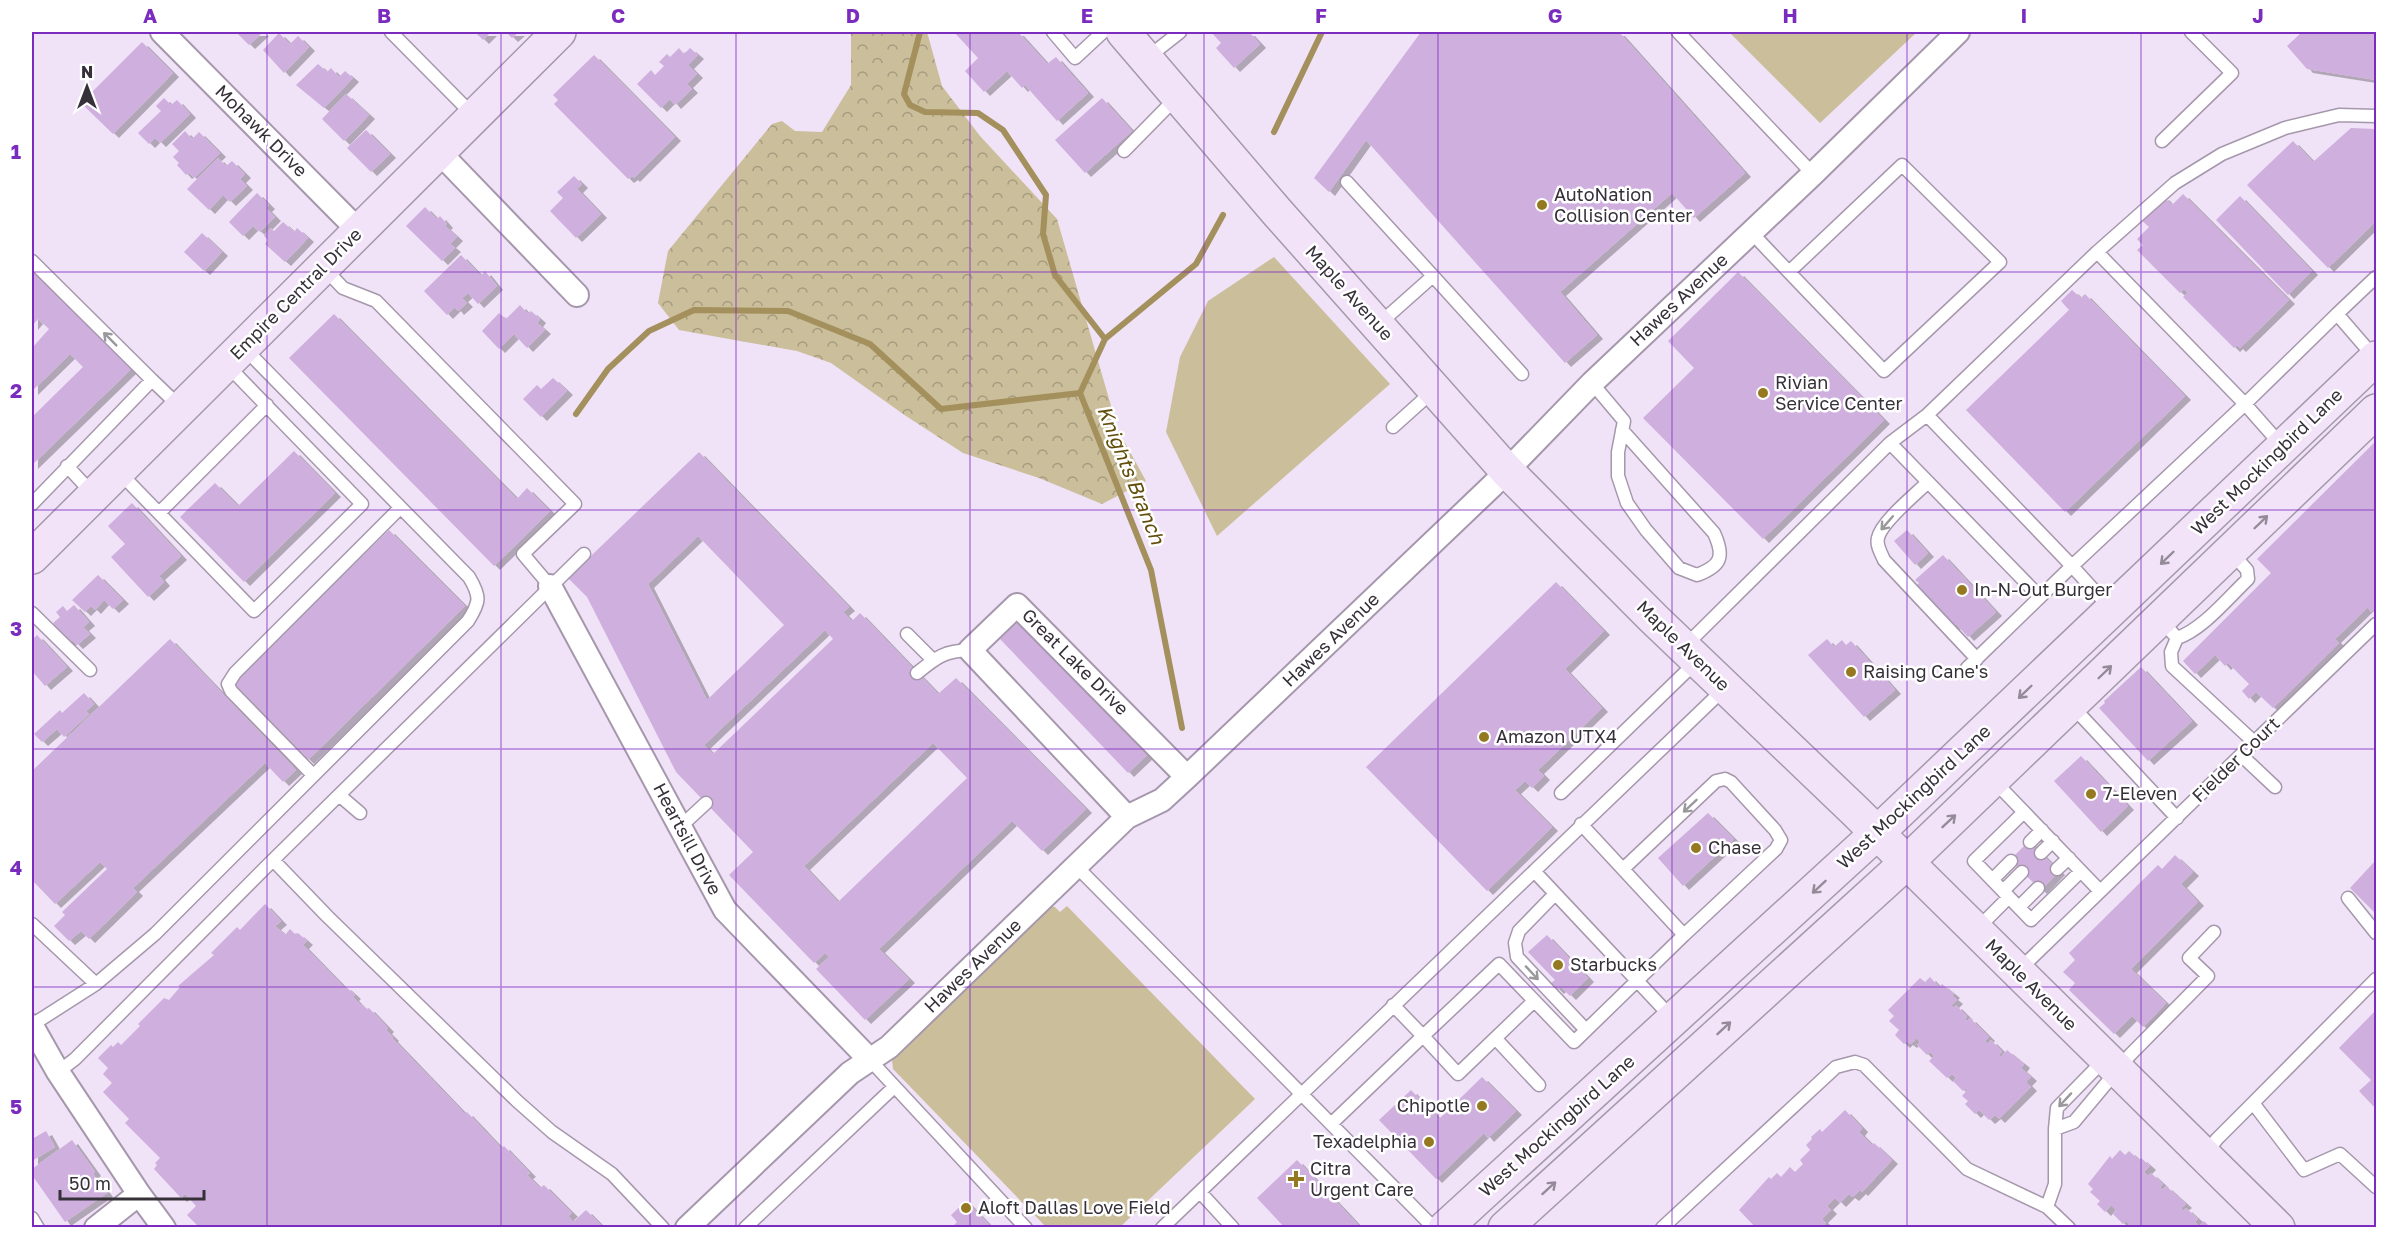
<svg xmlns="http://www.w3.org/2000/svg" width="2408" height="1259" font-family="'Golos Text',sans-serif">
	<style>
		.grass { fill: #cbbe9a }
		.forest { fill: url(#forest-crowns) }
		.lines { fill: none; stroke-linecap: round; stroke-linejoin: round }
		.stream { stroke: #a3905c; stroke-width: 6 }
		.building { fill: #cfafde; fill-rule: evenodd; filter: url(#shadow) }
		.lane-casing { stroke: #a698ac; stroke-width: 15 }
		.street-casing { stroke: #a698ac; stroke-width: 26 }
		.secondary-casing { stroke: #a698ac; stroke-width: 36 }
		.lane { stroke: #fff; stroke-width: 12 }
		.street { stroke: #fff; stroke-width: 22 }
		.secondary { stroke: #f2e3f8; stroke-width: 33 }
		.oneway { stroke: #9a989c }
		.oneway2 { stroke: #948a98 }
		.grid { fill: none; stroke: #7b2cbf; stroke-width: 1.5; stroke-opacity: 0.55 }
		.poi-dot { fill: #957920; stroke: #fff; stroke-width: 2 }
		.labels { text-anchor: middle; stroke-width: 5; stroke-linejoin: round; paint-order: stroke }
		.street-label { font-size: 18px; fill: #363039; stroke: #fff }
		.poi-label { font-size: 18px; fill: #363039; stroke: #fff; text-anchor: start }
		.water-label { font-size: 20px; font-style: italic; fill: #624d0b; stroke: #fff }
		.neatline { fill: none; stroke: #7b2cbf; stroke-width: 2 }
		.grid-label { font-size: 20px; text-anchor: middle; font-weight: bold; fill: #7b2cbf }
	</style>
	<defs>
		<pattern id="forest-crowns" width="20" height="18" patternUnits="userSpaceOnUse" patternTransform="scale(1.5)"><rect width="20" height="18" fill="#cbbe9a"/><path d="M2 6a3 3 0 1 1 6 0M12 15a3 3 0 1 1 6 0" fill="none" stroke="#a69b7f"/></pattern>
		<filter id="shadow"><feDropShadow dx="6" dy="4" stdDeviation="0" flood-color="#0004"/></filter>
	</defs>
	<rect width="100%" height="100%" fill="#f0e2f7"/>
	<path class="grass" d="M1729 32H1917L1820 123Z
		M1274 257 1390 384 1217 536 1166 432 1180 357 1208 301Z
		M1047 906 1055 907 1060 912 1067 906 1255 1099 1120 1227H1046L893 1069 892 1060 896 1050Z"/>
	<path class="forest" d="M851 32H927L942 86 980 136 1057 219 1118 430 1146 481 1102 504 1039 478 963 453 906 416 831 363 797 351 679 330 658 303 668 251 772 124 782 121 795 131 822 132 851 85Z"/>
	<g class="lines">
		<path class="stream" d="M920 32 904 94 910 105 925 112 978 113 1003 130 1046 195 1043 234 1055 275 1105 339
			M1274 132 1322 32
			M576 414 608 369 649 331 694 310 788 311 870 344 941 409 1080 393
			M1182 728 1151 570 1080 393 1105 339 1196 264 1223 215"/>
	</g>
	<path class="building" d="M236 32H263L249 45Z
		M475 32H491L483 40Z
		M506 32H519L512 38Z
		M954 32H1018L1047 64 1056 57 1088 93 1057 121 1025 85 1022 88 1007 71 984 92 965 71 978 58Z
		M1211 32H1249L1260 44 1234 68 1216 48 1221 43Z
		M1421 32H1619L1745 173 1694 218 1672 193 1560 292 1597 335 1565 363 1366 140 1329 192 1314 178Z
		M2302 32H2376V80L2307 69 2287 46Z
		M279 33 290 44 298 36 309 47 284 73 263 50Z
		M142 42 173 73 113 134 81 103Z
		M679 48 684 54 690 48 698 55 688 65 697 74 687 84 692 89 675 105 670 99 661 108 637 84 651 70 655 75 664 66 659 62 667 54 670 57Z
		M594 55 675 137 634 178 632 176 628 179 554 104 558 100 553 95Z
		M318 64 327 72 331 68 339 77 345 71 353 78 324 108 296 85Z
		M346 94 369 115 344 141 322 119Z
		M164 98 171 105 177 100 190 114 160 143 155 138 149 144 138 133 161 111 156 106Z
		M1102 98 1132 131 1085 173 1055 140Z
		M2351 128 2376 129V221L2328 268 2247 185 2293 141 2313 162Z
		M366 130 390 154 371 172 347 148Z
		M185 131 192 139 199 132 220 153 194 178 189 173 186 175 177 165 179 163 173 157 179 151 172 144Z
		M218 158 226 166 232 161 245 174 240 179 247 186 230 202 223 195 209 210 187 189Z
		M574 176 582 184 577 189 601 214 576 238 550 211 563 198 557 192Z
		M257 193 269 205 266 208 275 217 260 232 253 226 243 236 229 222Z
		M2183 194 2289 300 2240 348 2237 345 2234 348 2183 297 2188 293 2184 289 2180 293 2137 250 2143 245 2137 239 2149 227 2140 219 2163 196 2172 205Z
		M2240 196 2312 271 2288 295 2216 220Z
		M425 207 437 219 440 216 447 224 445 226 457 237 450 244 455 248 442 261 406 226Z
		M283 222 294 232 297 228 308 238 285 262 265 244 268 240 264 236 271 228 274 231Z
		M202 233 222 252 204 271 184 252Z
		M461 255 481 276 485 271 497 286 478 304 468 293 462 298 467 303 458 311 455 307 447 315 424 291Z
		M35 269 131 369 32 465V417L83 367 70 354 32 391V348L49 329 38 319 32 326V273Z
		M1738 272 1884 420 1763 539 1643 418 1694 368 1668 341Z
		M2072 290 2081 298 2085 294 2185 396 2065 512 1966 410 2069 310 2061 301Z
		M520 305 528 314 531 311 540 319 537 323 545 330 527 348 514 334 499 349 482 331 499 313 506 319Z
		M334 314 517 499 527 488 550 511 494 566 289 358Z
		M553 378 567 391 541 417 523 399 537 385 541 389Z
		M2376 441V606L2371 612 2368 607 2335 639 2339 643 2273 708 2256 692 2249 699 2242 691 2249 684 2228 663 2225 666 2215 655 2195 674 2183 661 2271 573 2257 559Z
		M294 451 335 493 244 582 180 517 215 483 238 506Z
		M699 452 849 607 843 612 852 621 860 613 938 694 956 678 1086 809 1042 851 1012 821 879 949 909 979 865 1020 816 969 829 957 825 953 814 963 729 875 753 852 676 772 587 597 568 578ZM698 536 784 625 707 700 648 584ZM825 630 833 639 713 754 704 745ZM933 743 967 778 838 902 804 866Z
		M132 503 181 556 159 576 164 582 148 597 111 557 125 544 108 526Z
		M389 530 465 606 308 760 232 683Z
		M1907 530 1928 553 1915 565 1894 541Z
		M1943 555 1996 612 1968 637 1956 624 1946 635 1907 595 1919 583 1915 580Z
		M98 575 123 600 113 609 104 600 95 610 91 606 85 612 72 600Z
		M1556 582 1604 631 1565 669 1602 708 1538 770 1544 776 1532 788 1525 781 1515 790 1552 827 1487 891 1366 767Z
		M74 605 89 622 83 627 90 634 77 645 72 640 68 643 53 623 60 617 56 612 63 606 67 611Z
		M1020 620 1149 753 1128 773 1000 639Z
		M37 635 67 667 45 686 32 671V640Z
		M170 639 296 770 283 782 265 763 133 888 137 892 89 939 81 931 69 941 54 926 65 915 62 912 107 869 100 862 55 904 32 880V771Z
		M1827 639 1834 647 1842 640 1846 645 1851 641 1895 690 1864 717 1808 655Z
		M2141 667 2192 721 2148 761 2099 708 2105 703 2104 701Z
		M84 693 94 704 86 711 89 714 64 737 57 729 42 742 34 734 60 710 62 713Z
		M2081 756 2128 806 2101 832 2054 781Z
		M1708 813 1734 839 1683 886 1658 858Z
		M2029 841 2059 871 2041 890 2010 860Z
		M2175 855 2193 872 2181 884 2198 902 2131 969 2166 1003 2143 1027 2132 1016 2114 1034 2069 990 2075 983 2063 972 2075 960 2069 953 2158 865 2162 869Z
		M2376 860V914L2350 888Z
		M265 904 281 921 275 926 285 935 290 929 296 935 298 933 307 941 303 945 344 987 345 986 355 995 353 997 360 1004 367 1009 369 1008 388 1028 386 1030 393 1037 392 1038 465 1114 467 1112 501 1148 504 1146 530 1173 527 1175 540 1188 544 1185 572 1213 568 1216 573 1222 586 1210 604 1228H200L187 1215 196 1206 185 1194 181 1198 154 1169 157 1165 155 1163 160 1158 125 1123 129 1119 103 1092 112 1083 103 1074 108 1068 98 1058 111 1045 113 1047 118 1042 121 1045 140 1026 138 1024 164 998 169 1000 180 987 178 986 214 955 211 953 237 927 240 930Z
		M1547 935 1588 978 1570 996 1561 987 1558 990 1551 983 1555 980 1528 952Z
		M1930 977 1939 987 1942 984 1954 994 1952 996 1957 1000 1951 1006 1954 1008 1956 1005 1967 1016 1965 1019 1967 1021 1970 1018 1989 1037 1985 1041 1988 1044 1991 1040 2002 1051 1999 1055 2001 1057 2007 1050 2024 1064 2021 1068 2031 1077 2026 1082 2031 1087 1999 1119 1995 1115 1989 1120 1979 1110 1975 1114 1965 1104 1968 1101 1962 1096 1968 1089 1967 1088 1963 1091 1953 1081 1956 1078 1952 1074 1947 1078 1929 1061 1934 1056 1930 1052 1927 1055 1917 1045 1920 1042 1917 1038 1911 1044 1907 1041 1904 1044 1895 1035 1899 1030 1889 1021 1894 1016 1888 1010 1920 978 1925 982Z
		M2376 1010V1109L2359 1091 2371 1080 2339 1048Z
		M1482 1077 1516 1111 1488 1138 1484 1133 1436 1179 1379 1120 1411 1090 1439 1119Z
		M1845 1110 1862 1128 1859 1132 1872 1145 1874 1143 1892 1160 1862 1192 1860 1190 1853 1197 1849 1194 1840 1203 1835 1198 1827 1206 1831 1210 1822 1219 1826 1223 1822 1228H1756L1739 1210 1769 1177 1771 1179 1777 1173 1781 1177 1790 1167 1795 1172 1803 1164 1800 1160 1810 1150 1806 1145 1812 1139 1811 1137 1820 1129 1822 1132Z
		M46 1131 55 1147 32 1161V1139Z
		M72 1140 95 1172 93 1174 107 1193 65 1222 32 1175V1169Z
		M2120 1150 2125 1155 2129 1151 2139 1160 2141 1158 2150 1166 2144 1172 2148 1176 2151 1173 2163 1184 2160 1187 2162 1190 2166 1186 2186 1204 2181 1208 2184 1211 2186 1208 2198 1219 2195 1222 2199 1226 2204 1221 2211 1228H2126L2129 1224 2126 1221 2123 1224 2113 1214 2116 1210 2111 1205 2105 1212 2097 1204 2100 1201 2090 1192 2093 1189 2088 1184 2110 1156 2112 1159Z
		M1297 1160 1361 1228H1285L1257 1198Z
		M966 1201 992 1228H951L957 1222 951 1215Z"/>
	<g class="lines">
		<g class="lane-casing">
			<path id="lane" d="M391 32 474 116
				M1053 32 1075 58 1103 32
				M1678 32 1813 174
				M1147 58 1180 32
				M2162 141 2232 73 2191 32
				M1124 151 1178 96
				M1347 182 1433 276
				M1751 232C1795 279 1840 325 1884 371L2000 262 1902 165 1789 272
				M2097 252 2175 183 2222 154 2285 128 2339 115 2376 116
				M32 261 152 380
				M324 268 343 288 376 301 575 504 523 554 550 586
				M1379 324 1433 276 1522 374
				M2375 358 2337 314 2376 277
				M1592 383 1624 421 1618 452V476L1627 503 1646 530 1679 568 1697 575C1721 566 1725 557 1714 533L1622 430
				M1393 427 1433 391
				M1890 443 2040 597
				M67 466 93 494
				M119 472 254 611 362 504 227 365
				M1928 482C1916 494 1881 522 1878 538 1876 545 1881 553 1884 560L1977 659
				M32 504 152 380 180 407
				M159 513 267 405
				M2111 609 2072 566 2245 404 2282 446
				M32 613 90 670
				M2161 620 2177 638C2202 630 2228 598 2248 579L2247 570 2231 552
				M907 634 933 660
				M2177 638 2171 652 2172 666 2254 742
				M1685 646 1890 443 1927 415
				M1967 668 2072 566 1927 415 2097 252 2245 404 2337 314
				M917 673C937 657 944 651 970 650
				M2072 706 2177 818
				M2241 755 2275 787
				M313 775 231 691 228 684 235 673 400 508
				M1994 781 2024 812 1974 861 2031 920 2081 871
				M1561 793 1696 662
				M339 795 360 813
				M2024 812 2100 891
				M1581 824 1684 935 1776 849 1781 840 1775 830 1731 782 1725 779 1716 781 1623 869
				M680 827 706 803
				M2030 842 2042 830
				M2041 853 2053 841
				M273 860 584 554
				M1077 867 1434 1228
				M2057 869 2069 858
				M1534 871 1673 1019
				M1992 880 2011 861
				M2003 891 2022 872
				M1555 894 1519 931 1515 943 1517 957 1586 1030
				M2348 898 2376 933
				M2019 907 2038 888
				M32 924 96 984 155 934 468 621C480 602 481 597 469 577L244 348
				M1976 930 2009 897
				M2018 971 2376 624
				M1393 1005 1423 1036 1499 964 1574 1042 1684 935
				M32 1025 96 984
				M1496 1039 1539 1085
				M2105 1059 2057 1108 2055 1129 2074 1122 2130 1055 2208 976 2189 958 2214 932
				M870 1060 1026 1228
				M58 1072 75 1059 273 860 327 916 517 1101 552 1132 612 1174 663 1228
				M2253 1103 2376 979
				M1331 1124 1423 1036 1458 1074 1534 1001
				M2206 1153 2217 1139 2253 1103 2304 1170 2340 1154 2376 1187
				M1200 1192 1233 1228
				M2047 1207 2055 1184V1129
				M32 1218 38 1228
				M745 1228 893 1088
				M1162 1228 1724 689
				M1662 1228 1836 1067 1855 1062 1864 1065 1967 1169 2047 1207 2069 1228"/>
		</g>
		<g class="street-casing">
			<path id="street" d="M162 32 359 231
				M439 152 577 295
				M550 586 725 910 870 1060
				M1127 817 970 650 1017 605 1187 777
				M32 1026 58 1072 139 1194 164 1228
				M96 1228 139 1194
				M687 1228 850 1073 889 1047 1127 817 1162 800 1187 777 1492 486 1592 383 1813 174 1958 32"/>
		</g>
		<g class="secondary-casing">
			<path id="secondary" d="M1123 32 1277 212 1506 470 1653 618 1855 811 2278 1228
				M32 557 559 32
				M1445 1228 1877 833 2376 358
				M1505 1228 1907 862 2376 411"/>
		</g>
		<use href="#lane" class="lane"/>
		<use href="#street" class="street"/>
		<use href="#secondary" class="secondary"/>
	</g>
	<defs><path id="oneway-shaft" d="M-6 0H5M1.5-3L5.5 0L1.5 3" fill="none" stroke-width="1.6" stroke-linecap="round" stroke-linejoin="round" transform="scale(1.5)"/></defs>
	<g class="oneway">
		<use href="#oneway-shaft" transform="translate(110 339) rotate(-135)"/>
		<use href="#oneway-shaft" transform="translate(1887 523) rotate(131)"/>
		<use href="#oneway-shaft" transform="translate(1690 806) rotate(137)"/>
		<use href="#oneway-shaft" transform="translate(1532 973) rotate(47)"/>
		<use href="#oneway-shaft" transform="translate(2065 1100) rotate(133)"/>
	</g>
	<g class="oneway2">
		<use href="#oneway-shaft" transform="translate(2261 522) rotate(-44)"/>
		<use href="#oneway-shaft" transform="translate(2167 558) rotate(136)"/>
		<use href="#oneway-shaft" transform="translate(2105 672) rotate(-44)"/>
		<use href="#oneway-shaft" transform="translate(2025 692) rotate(136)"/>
		<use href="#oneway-shaft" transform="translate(1949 821) rotate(-43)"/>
		<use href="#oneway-shaft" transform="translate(1819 887) rotate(137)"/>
		<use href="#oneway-shaft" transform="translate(1724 1028) rotate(-43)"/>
		<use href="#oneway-shaft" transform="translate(1549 1188) rotate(-42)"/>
	</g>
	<path class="grid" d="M267 32V1228M501 32V1228M736 32V1228M970 32V1228M1204 32V1228M1438 32V1228M1672 32V1228M1907 32V1228M2141 32V1228M32 272H2376M32 510H2376M32 749H2376M32 987H2376"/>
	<g class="poi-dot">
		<circle cx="1542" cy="205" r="6"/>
		<circle cx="1763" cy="393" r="6"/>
		<circle cx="1962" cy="590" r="6"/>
		<circle cx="1851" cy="672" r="6"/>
		<circle cx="1484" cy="737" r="6"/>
		<circle cx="2091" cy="794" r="6"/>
		<circle cx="1696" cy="848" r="6"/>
		<circle cx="1558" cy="965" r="6"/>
		<circle cx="1482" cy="1106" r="6"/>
		<circle cx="1429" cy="1142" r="6"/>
		<path d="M1293 1170h6v6h6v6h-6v6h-6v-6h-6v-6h6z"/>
		<circle cx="966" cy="1208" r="6"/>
	</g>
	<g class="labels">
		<g class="street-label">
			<text transform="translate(261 131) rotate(45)" y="6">Mohawk Drive</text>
			<text transform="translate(1349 293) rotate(48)" y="6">Maple Avenue</text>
			<text transform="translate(296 294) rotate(-45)" y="6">Empire Central Drive</text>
			<text transform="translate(1679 300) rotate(-43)" y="6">Hawes Avenue</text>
			<text transform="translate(2267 462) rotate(-44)" y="6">West Mockingbird Lane</text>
			<text transform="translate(1331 640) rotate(-44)" y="6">Hawes Avenue</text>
			<text transform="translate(1683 646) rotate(44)" y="6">Maple Avenue</text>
			<text transform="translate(1075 662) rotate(45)" y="6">Great Lake Drive</text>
			<text transform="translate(2236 760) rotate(-44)" y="6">Fielder Court</text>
			<text transform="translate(1914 797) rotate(-43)" y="6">West Mockingbird Lane</text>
			<text transform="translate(687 839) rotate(62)" y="6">Heartsill Drive</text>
			<text transform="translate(973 966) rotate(-44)" y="6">Hawes Avenue</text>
			<text transform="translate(2031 985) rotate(45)" y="6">Maple Avenue</text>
			<text transform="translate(1557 1126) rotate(-42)" y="6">West Mockingbird Lane</text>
		</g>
		<g class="poi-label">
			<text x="1554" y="201">AutoNation<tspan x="1554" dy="21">Collision Center</tspan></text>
			<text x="1775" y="389">Rivian<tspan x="1775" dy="21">Service Center</tspan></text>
			<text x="1974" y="596">In-N-Out Burger</text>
			<text x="1863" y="678">Raising Cane's</text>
			<text x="1496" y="743">Amazon UTX4</text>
			<text x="2103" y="800">7-Eleven</text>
			<text x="1708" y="854">Chase</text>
			<text x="1570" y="971">Starbucks</text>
			<text x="1470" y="1112" text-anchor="end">Chipotle</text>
			<text x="1417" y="1148" text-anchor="end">Texadelphia</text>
			<text x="1310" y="1175">Citra<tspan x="1310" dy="21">Urgent Care</tspan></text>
			<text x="978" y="1214">Aloft Dallas Love Field</text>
		</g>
		<g class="water-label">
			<text transform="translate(1131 475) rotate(68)" y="7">Knights Branch</text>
		</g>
	</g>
	<rect width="2408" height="1259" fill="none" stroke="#ffffff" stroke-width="66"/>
	<g transform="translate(87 87)" stroke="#ffffff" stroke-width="4.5" paint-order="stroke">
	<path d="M0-4.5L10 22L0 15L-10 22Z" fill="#363039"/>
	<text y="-9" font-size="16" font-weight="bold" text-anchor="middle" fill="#363039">N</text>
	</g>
	<path d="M60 1190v9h144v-9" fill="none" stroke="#363039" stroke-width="3"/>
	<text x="69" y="1190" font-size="18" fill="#363039" stroke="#ffffff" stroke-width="4.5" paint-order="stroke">50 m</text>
	<rect x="33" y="33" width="2342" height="1193" class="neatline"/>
	<g class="grid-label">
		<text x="150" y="23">A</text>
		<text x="384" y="23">B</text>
		<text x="618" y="23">C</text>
		<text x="853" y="23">D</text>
		<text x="1087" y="23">E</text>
		<text x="1321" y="23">F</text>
		<text x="1555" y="23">G</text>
		<text x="1790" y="23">H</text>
		<text x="2024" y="23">I</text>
		<text x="2258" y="23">J</text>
		<text x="16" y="159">1</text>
		<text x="16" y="398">2</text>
		<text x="16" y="636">3</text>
		<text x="16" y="875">4</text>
		<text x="16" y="1114">5</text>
	</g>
</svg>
